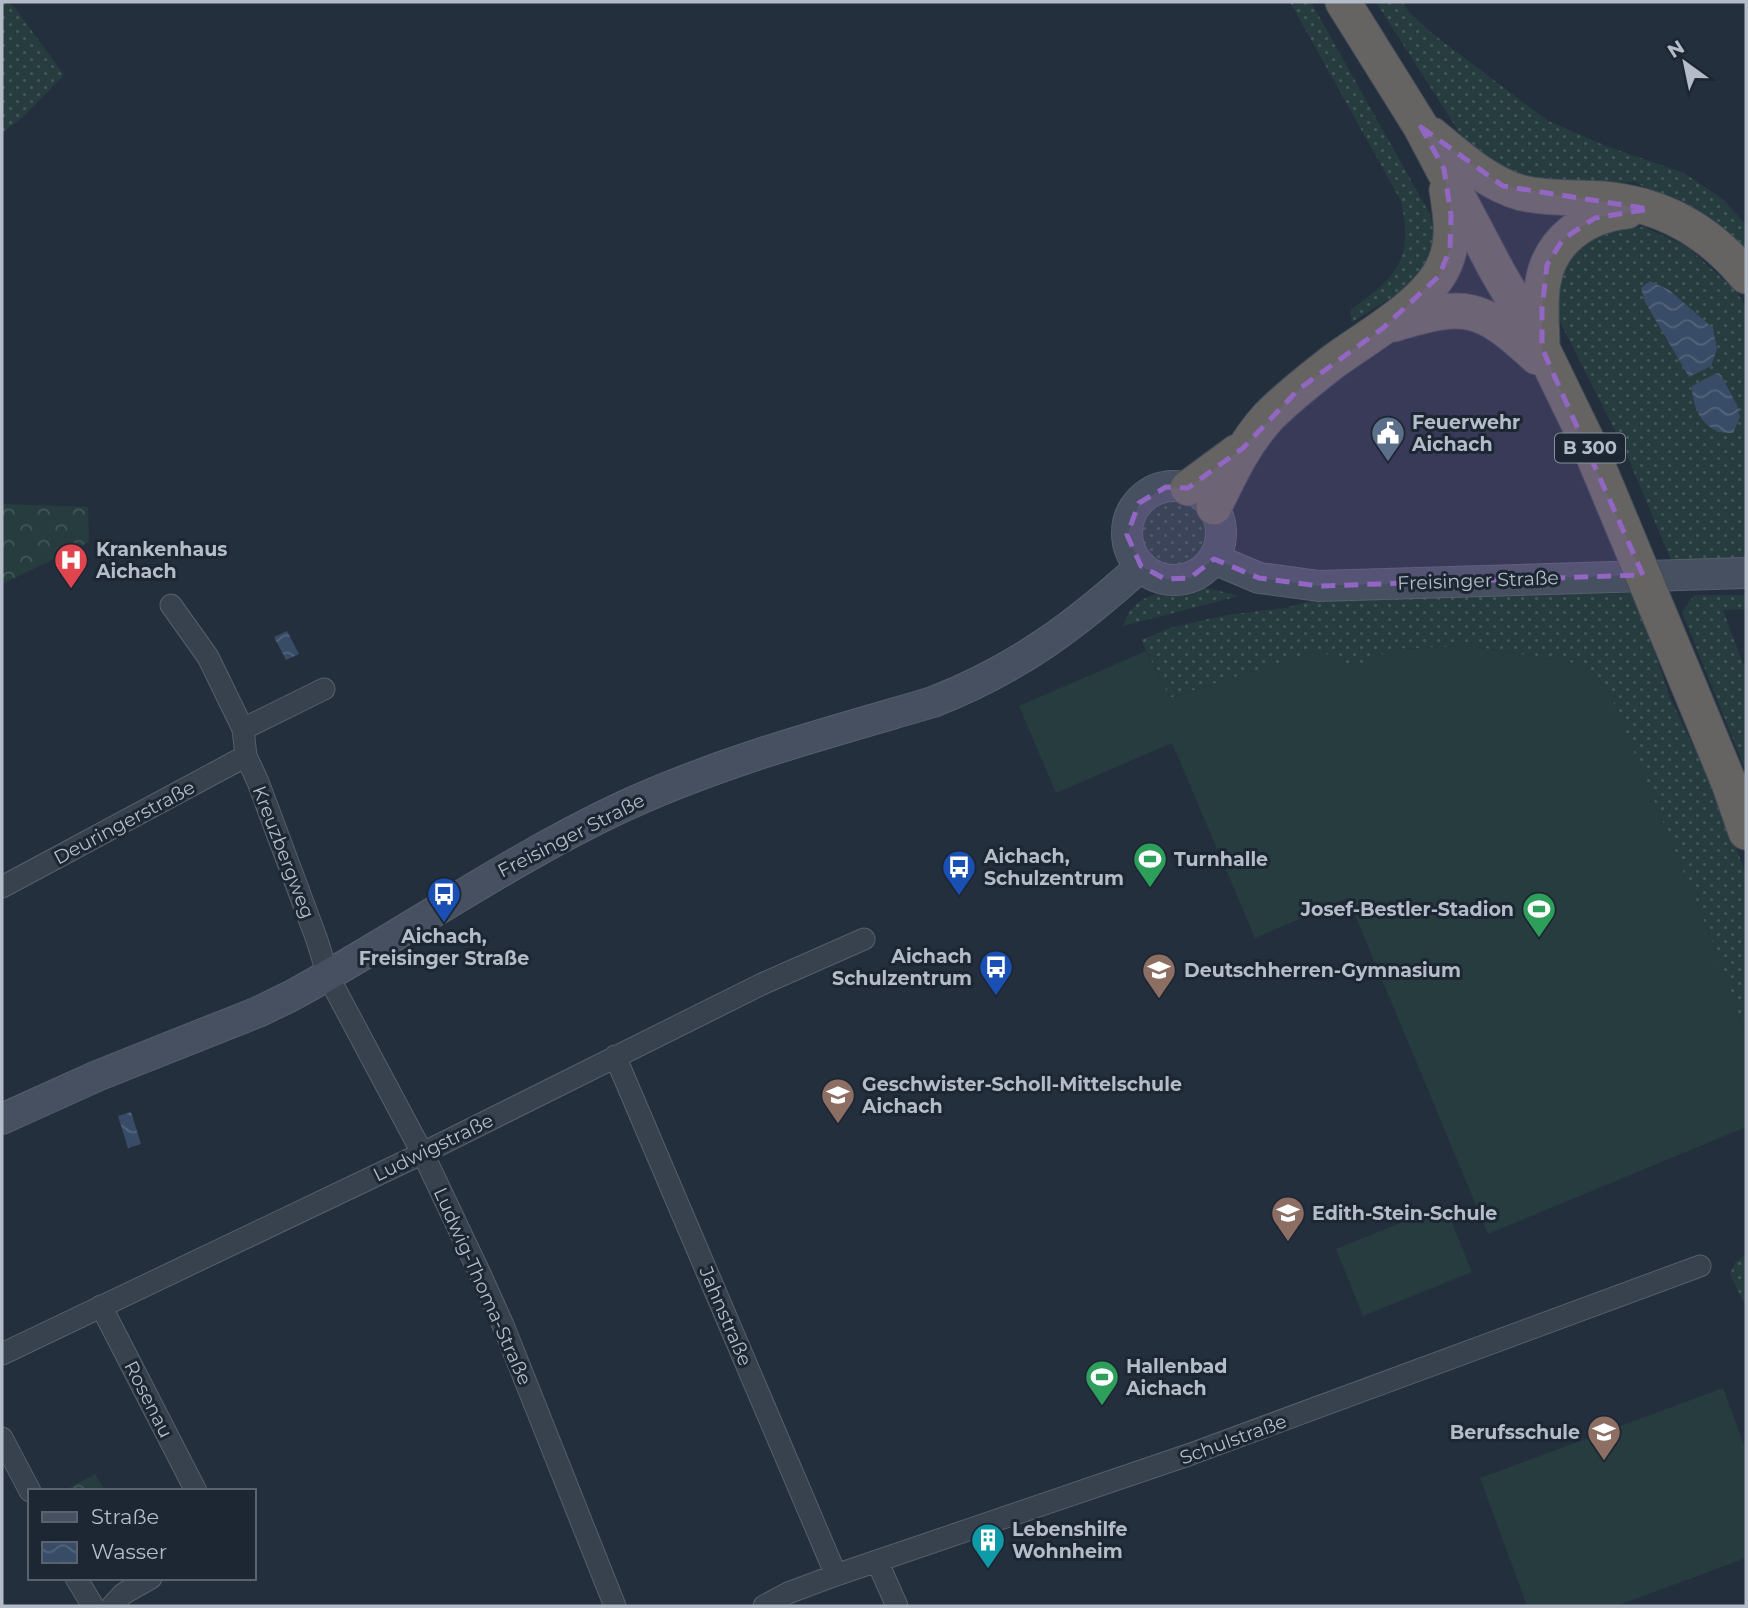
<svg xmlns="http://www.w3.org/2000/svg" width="1748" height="1608" font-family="Montserrat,sans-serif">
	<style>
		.grass { fill: url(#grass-dots) }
		.park { fill: url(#park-crowns) }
		.pitch { fill: #263c3f }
		.water { fill: url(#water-waves) }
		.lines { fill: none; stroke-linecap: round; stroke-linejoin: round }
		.minor-casing { stroke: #565f6c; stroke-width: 23 }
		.secondary-casing { stroke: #565f6c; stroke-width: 32 }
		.trunk-casing { stroke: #434c59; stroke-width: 37 }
		.minor { stroke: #38414e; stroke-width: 21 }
		.secondary { stroke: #465061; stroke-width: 30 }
		.trunk { stroke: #656462; stroke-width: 35 }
		.trunk-bridge-casing { stroke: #434c59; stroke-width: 37; stroke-linecap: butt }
		.trunk-bridge { stroke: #656462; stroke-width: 35 }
		.marked { fill: #9266c3; fill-opacity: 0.2; stroke: #9266c3; stroke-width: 5; stroke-dasharray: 14 9; stroke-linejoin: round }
		.labels { text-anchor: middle; stroke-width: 6; stroke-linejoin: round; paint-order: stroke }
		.shield { fill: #1d2633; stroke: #878f9c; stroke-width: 2 }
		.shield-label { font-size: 18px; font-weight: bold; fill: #b4bcc9 }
		.poi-label { font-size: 19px; font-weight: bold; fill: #b4bcc9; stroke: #1d2633; text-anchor: start }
		.street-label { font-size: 19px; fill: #b4bcc9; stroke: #1d2633 }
	</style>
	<defs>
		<pattern id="grass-dots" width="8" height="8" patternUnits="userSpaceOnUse" patternTransform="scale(1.75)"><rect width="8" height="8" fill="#263c3f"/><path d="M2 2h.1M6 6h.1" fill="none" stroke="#435659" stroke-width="1.8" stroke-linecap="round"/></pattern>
		<pattern id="park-crowns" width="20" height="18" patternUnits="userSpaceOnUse" patternTransform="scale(1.75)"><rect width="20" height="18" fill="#263c3f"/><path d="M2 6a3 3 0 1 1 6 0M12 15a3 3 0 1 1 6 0" fill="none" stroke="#435659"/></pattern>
		<pattern id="water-waves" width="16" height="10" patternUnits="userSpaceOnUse" patternTransform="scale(1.75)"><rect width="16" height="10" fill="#394c67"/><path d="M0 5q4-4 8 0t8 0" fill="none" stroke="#53647b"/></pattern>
	</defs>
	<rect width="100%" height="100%" fill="#242f3e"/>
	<path class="grass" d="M2 2H8L15 8 64 75 23 117 2 133Z
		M1290 2H1311L1431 216 1435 242 1418 281 1352 322 1350 310C1397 277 1414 260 1401 201Z
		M1376 2H1402L1410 13 1434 35 1548 121 1606 146 1684 173 1724 200 1746 225V250L1699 215 1635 182 1547 183 1498 169 1468 146Z
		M1644 227 1686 246 1736 291 1746 307V558L1671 560 1624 448 1557 316 1560 266 1603 230Z
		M1139 532a35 35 0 1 1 70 0a35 35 0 1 1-70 0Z
		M1203 587 1239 596 1123 626C1133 591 1172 589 1203 587Z
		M1632 593 1643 618 1671 700 1714 789 1746 874V1039L1712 941 1608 690 1573 663 1471 646 1394 649 1349 669 1320 650 1170 698 1141 640 1170 628 1226 615 1285 608 1326 597Z
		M1694 595H1746V609L1723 610 1746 672V771L1682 612Z
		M1746 1255V1307L1730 1274 1735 1263Z"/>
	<path class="park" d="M2 504 88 507 89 542 2 584Z
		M95 1474 105 1491H64Z"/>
	<path class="pitch" d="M1471 646 1573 663 1608 689 1712 941 1746 1039V1127L1488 1234 1348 898 1255 938 1172 743 1056 793 1019 706 1146 651 1170 698 1320 650 1349 669 1394 649Z
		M1445 1205 1472 1272 1363 1316 1336 1249Z
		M1723 1388 1746 1450V1558L1616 1606H1527L1480 1478Z"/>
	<path class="water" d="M1650 281 1669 290 1713 328 1717 349 1711 366 1689 377 1645 302 1641 288Z
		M1717 373 1721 375 1737 405 1740 417 1733 433C1706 435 1692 411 1692 386Z
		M287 631 299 654 286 660 274 637Z
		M131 1112 141 1144 128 1148 118 1116Z"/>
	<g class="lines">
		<g class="minor-casing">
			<path id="minor" d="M171 605 208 657 243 729 246 756 258 782 317 940 328 976 426 1160 481 1276 503 1325 615 1606
				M243 729 324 689
				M2 887 246 756
				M615 1056 836 1575
				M101 1306 196 1491
				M2 1354 423 1153 762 984 864 939
				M2 1438 30 1491
				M877 1561 897 1606
				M76 1578 93 1606
				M112 1606 123 1594 151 1578
				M764 1606 788 1593 836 1575 1191 1454 1700 1266"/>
		</g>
		<g class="secondary-casing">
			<path id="secondary" d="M1127 533a47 47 0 1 1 94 0a47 47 0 1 1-94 0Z
				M1214 559 1259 578 1319 586 1746 573
				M2 1119 97 1076 258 1012 291 996C403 935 507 861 622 807 724 760 827 733 933 702 1017 669 1075 626 1141 566"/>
		</g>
		<g class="trunk-casing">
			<path id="trunk" d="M1343 2 1421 127 1497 271 1542 348 1589 445 1622 524
				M1432 135C1459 157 1488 184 1522 193 1549 199 1576 197 1603 199 1661 204 1709 231 1746 276
				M1394 324C1466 302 1481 305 1537 357
				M1542 348C1542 326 1539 303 1543 282 1550 240 1586 215 1627 211
				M1188 488 1237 452
				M1214 507C1230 474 1244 443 1269 416 1289 396 1312 378 1334 361 1368 336 1429 303 1445 263 1455 239 1451 215 1447 190
				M1660 616 1729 783 1746 832"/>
		</g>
		<use href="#minor" class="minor"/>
		<use href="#secondary" class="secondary"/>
		<use href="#trunk" class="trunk"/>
		<g class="trunk-bridge-casing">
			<path id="trunk-bridge" d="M1622 524 1660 616"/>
		</g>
		<use href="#trunk-bridge" class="trunk-bridge"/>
	</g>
	<path class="marked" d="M1421 127 1503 186 1649 209 1595 218 1563 239 1547 265 1542 309V348L1643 575 1319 586 1259 578 1214 559 1190 578 1165 579 1141 566 1127 535 1139 503 1166 487 1188 488 1243 448 1299 389 1383 328 1439 276 1450 249 1451 215 1444 169Z"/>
	<defs>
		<g id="civic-pin" transform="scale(1.75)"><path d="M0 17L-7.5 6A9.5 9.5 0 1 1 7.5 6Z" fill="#5c6f8a" stroke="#1d2633"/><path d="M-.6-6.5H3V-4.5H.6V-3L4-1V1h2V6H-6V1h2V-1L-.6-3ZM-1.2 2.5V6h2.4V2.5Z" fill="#fff"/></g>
		<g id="hospital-pin" transform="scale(1.75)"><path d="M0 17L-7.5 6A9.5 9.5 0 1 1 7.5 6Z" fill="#e0444e" stroke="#1d2633"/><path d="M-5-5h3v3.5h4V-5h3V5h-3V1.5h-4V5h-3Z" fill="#fff"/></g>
		<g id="stadium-pin" transform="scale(1.75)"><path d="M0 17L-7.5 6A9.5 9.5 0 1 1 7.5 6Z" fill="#2e9e5b" stroke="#1d2633"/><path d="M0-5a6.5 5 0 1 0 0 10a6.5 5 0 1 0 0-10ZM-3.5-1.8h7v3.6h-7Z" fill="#fff"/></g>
		<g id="bus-pin" transform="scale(1.75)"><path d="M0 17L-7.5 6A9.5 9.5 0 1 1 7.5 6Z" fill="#1a4fb4" stroke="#1d2633"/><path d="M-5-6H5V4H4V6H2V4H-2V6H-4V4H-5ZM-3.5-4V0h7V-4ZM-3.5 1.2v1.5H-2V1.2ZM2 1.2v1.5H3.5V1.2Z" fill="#fff"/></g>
		<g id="school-pin" transform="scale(1.75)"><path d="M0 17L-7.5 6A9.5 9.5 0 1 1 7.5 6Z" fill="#8d6e63" stroke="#1d2633"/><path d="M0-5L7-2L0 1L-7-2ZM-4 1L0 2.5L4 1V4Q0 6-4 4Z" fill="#fff"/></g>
		<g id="building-pin" transform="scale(1.75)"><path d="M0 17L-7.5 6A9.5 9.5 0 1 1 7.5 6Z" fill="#0f9aa8" stroke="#1d2633"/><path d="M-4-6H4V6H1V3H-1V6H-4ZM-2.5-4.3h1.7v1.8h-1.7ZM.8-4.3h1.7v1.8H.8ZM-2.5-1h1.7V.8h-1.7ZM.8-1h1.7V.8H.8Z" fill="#fff"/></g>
	</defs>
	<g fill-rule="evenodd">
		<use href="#civic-pin" x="1388" y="433"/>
		<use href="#hospital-pin" x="71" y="560"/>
		<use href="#stadium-pin" x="1150" y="859"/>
		<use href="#bus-pin" x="959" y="867"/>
		<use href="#bus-pin" x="444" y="894"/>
		<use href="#stadium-pin" x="1539" y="909"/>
		<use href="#bus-pin" x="996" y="967"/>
		<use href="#school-pin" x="1159" y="970"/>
		<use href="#school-pin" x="838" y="1095"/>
		<use href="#school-pin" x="1288" y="1213"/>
		<use href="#stadium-pin" x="1102" y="1377"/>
		<use href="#school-pin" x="1604" y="1432"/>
		<use href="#building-pin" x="988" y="1540"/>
	</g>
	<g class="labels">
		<rect class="shield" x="1555" y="433.5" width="70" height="29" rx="5"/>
		<g class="shield-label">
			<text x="1590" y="454">B 300</text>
		</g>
		<g class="poi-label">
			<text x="1412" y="429">Feuerwehr<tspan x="1412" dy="22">Aichach</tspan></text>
			<text x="96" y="556">Krankenhaus<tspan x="96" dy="22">Aichach</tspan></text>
			<text x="984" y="863">Aichach,<tspan x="984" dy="22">Schulzentrum</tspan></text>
			<text x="1174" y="866">Turnhalle</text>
			<text x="1514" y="916" text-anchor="end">Josef-Bestler-Stadion</text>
			<text x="444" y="943" text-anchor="middle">Aichach,<tspan x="444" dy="22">Freisinger Straße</tspan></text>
			<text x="972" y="963" text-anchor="end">Aichach<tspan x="972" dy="22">Schulzentrum</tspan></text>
			<text x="1184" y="977">Deutschherren-Gymnasium</text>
			<text x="862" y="1091">Geschwister-Scholl-Mittelschule<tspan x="862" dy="22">Aichach</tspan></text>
			<text x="1312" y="1220">Edith-Stein-Schule</text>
			<text x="1126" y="1373">Hallenbad<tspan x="1126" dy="22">Aichach</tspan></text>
			<text x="1580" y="1439" text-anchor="end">Berufsschule</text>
			<text x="1012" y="1536">Lebenshilfe<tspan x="1012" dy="22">Wohnheim</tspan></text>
		</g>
		<g class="street-label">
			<text transform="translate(1478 580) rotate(-2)" y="7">Freisinger Straße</text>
			<text transform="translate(124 822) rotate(-28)" y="7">Deuringerstraße</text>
			<text transform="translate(571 835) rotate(-27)" y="7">Freisinger Straße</text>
			<text transform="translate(284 852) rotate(69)" y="7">Kreuzbergweg</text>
			<text transform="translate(433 1147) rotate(-26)" y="7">Ludwigstraße</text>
			<text transform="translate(483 1286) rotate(66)" y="7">Ludwig-Thoma-Straße</text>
			<text transform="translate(726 1316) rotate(67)" y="7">Jahnstraße</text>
			<text transform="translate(149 1399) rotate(63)" y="7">Rosenau</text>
			<text transform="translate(1233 1439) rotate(-20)" y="7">Schulstraße</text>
		</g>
	</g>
	<rect width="1748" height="1608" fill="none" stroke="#b4bcc9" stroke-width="7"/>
	<rect x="28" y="1489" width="228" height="91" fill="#1d2633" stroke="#59626f" stroke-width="2"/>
	<rect x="42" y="1512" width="35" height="10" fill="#465061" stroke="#59626f" stroke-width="2"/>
	<text x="91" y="1524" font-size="21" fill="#b4bcc9">Straße</text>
	<rect x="42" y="1542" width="35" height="21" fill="url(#water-waves)" stroke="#59626f" stroke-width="2"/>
	<text x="91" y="1559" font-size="21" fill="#b4bcc9">Wasser</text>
	<g transform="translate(1685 63) rotate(327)" stroke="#1d2633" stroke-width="5" paint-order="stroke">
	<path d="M0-5L12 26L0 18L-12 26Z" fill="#b4bcc9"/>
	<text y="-10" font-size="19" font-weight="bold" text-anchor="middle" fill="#b4bcc9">N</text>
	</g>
</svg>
